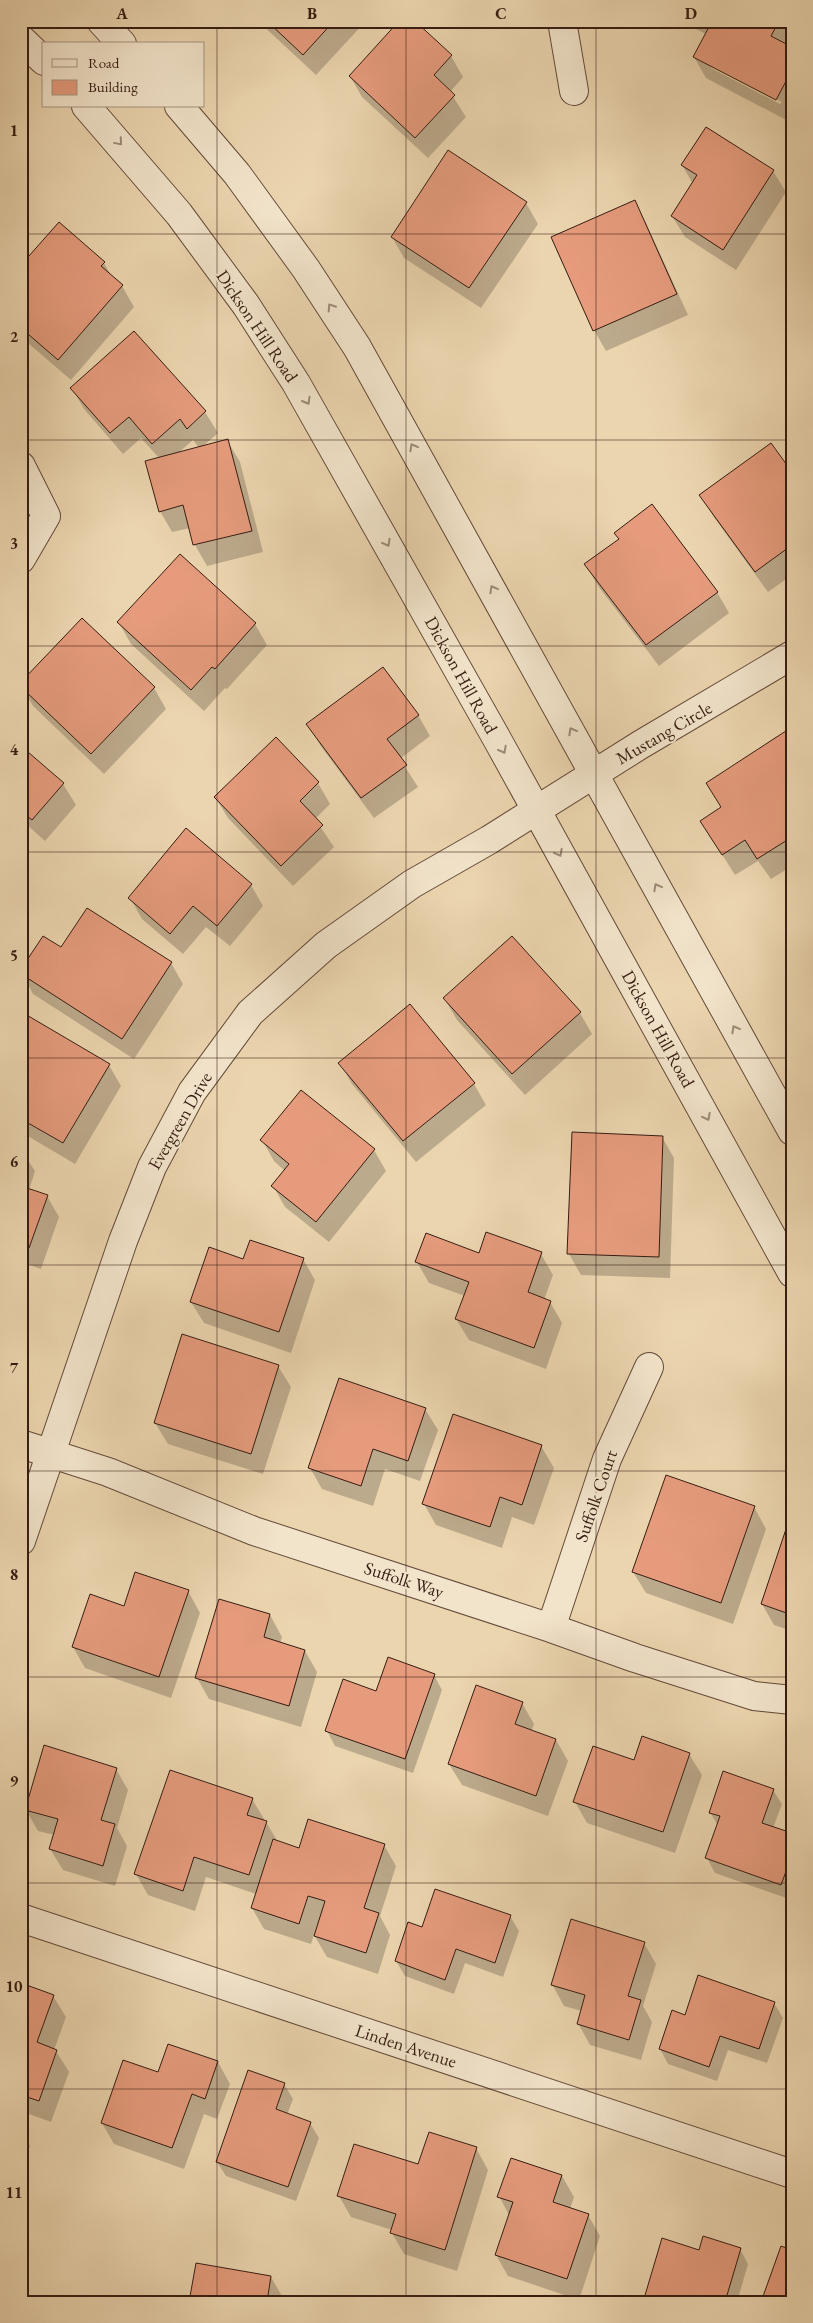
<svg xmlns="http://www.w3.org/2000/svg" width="813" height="2323" font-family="'EB Garamond',serif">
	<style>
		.shadow { fill: #0003; fill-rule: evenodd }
		.building { fill: #e59b7c; stroke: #361c12 }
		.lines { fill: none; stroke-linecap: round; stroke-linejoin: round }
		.minor-casing { stroke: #634a39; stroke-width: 30 }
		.tertiary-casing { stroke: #634a39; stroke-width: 30 }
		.minor { stroke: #f2e4cb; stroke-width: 28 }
		.tertiary { stroke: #f2e4cb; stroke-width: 28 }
		.oneway { stroke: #9d8a78 }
		.grid { fill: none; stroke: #361c12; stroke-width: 1; stroke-opacity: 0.55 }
		.labels { text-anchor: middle; stroke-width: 4; stroke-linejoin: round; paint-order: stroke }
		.street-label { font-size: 18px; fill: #361c12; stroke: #f2e4cb }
		.neatline { fill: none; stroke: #361c12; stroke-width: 2 }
		.grid-label { font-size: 16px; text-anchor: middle; font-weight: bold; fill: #361c12 }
	</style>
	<rect width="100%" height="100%" fill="#ebd5af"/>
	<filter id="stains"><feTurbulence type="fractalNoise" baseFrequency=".004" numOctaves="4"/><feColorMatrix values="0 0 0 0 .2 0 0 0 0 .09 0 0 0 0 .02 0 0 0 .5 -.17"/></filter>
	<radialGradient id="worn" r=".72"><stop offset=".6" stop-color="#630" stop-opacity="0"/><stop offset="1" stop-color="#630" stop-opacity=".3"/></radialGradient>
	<path class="shadow" d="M258 21H366L316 75Z
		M414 21 451 56 463 77 450 92 466 117 428 158 362 97 350 76Z
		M690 21H791L792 40 788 46 792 48V113L788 121 706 78 694 57 706 34 694 28ZM711 65 782 102 780 104 711 68Z
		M706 129 773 171 786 192 736 270 685 237 672 216 693 184 682 165Z
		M634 202 646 223 688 315 606 351 594 330Z
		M526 203 538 224 481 308 404 258 392 237Z
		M104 263 112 277 122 286 134 307 71 380 21 337V267Z
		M134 333 205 412 218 433 202 447 227 440 240 462 263 552 207 566 195 545 190 528 172 532 160 511 159 458 141 438 123 454 84 409 72 388ZM193 440 199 448 177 454Z
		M792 474V575L768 592 713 516 701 495Z
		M586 565 717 592 729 613 659 666 598 586Z
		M119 623 255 624 267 645 227 689 225 688 204 711 131 644Z
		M21 686 154 688 166 709 104 774 33 706Z
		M418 715 430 736 400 759 418 787 374 818 320 745 308 724Z
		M792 728V866L771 879 758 861 735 875 701 821 722 808Z
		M276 739 318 783 330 804 315 819 334 847 293 886 228 818 215 797Z
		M21 748 63 784 76 805 45 841 26 824 21 830Z
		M251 885 263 906 230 946 206 927 183 954 142 919 130 898Z
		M512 937 580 1013 592 1034 525 1095 457 1020 444 998Z
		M62 949 171 963 183 984 134 1059 33 994 21 971Z
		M410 1006 474 1084 486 1105 416 1162 352 1084 340 1063Z
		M21 1022 109 1065 121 1086 75 1164 21 1132Z
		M662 1137 674 1158 670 1278 581 1275 569 1254Z
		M262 1140 374 1150 386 1171 329 1242 285 1207 273 1186 285 1171 274 1161Z
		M21 1150 35 1171 29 1190 47 1196 59 1217 41 1269 21 1262Z
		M541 1254 553 1275 544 1300 550 1302 562 1323 546 1369 469 1340 456 1319 465 1296 429 1283 417 1262 479 1255Z
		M303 1259 315 1280 291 1353 204 1323 191 1302 244 1261Z
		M278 1366 291 1387 263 1474 168 1444 155 1423Z
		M425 1409 438 1430 420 1481 385 1469 373 1506 322 1489 310 1468Z
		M541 1446 554 1468 534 1525 512 1517 502 1548 436 1525 424 1504Z
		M754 1507 766 1529 733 1624 646 1593 633 1572Z
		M792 1526V1631L774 1625 762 1604Z
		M188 1591 200 1613 171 1698 85 1668 73 1647 125 1608Z
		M220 1601 270 1615 282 1637 280 1644 305 1651 317 1672 301 1727 209 1699 197 1678Z
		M434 1675 442 1690 413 1773 335 1746 327 1731 377 1692Z
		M522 1703 534 1724 531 1732 556 1740 568 1761 548 1816 462 1785 449 1764Z
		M689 1754 702 1775 675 1853 587 1823 575 1802 635 1761Z
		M116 1769 128 1790 117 1828 127 1846 115 1886 63 1870 50 1849 55 1835 38 1831 26 1810Z
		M773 1790 782 1804 773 1828 792 1835V1892L789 1899 715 1873 707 1858 718 1826 710 1812Z
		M252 1799 278 1842 300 1849 384 1845 396 1866 380 1916 390 1935 378 1974 327 1957 314 1935 311 1944 264 1929 252 1908 256 1894 206 1877 195 1911 148 1895 136 1874Z
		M510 1916 519 1931 503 1977 465 1963 454 1994 405 1976 396 1961 423 1929Z
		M644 1943 656 1964 643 2006 652 2022 641 2060 590 2045 578 2023 582 2011 564 2006 552 1984Z
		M21 1985 53 1996 66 2017 54 2050 56 2051 69 2072 51 2122 21 2111Z
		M774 2003 783 2018 767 2063 728 2050 717 2081 668 2064 660 2049 686 2016Z
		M169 2045 218 2062 230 2084 217 2119 204 2114 184 2169 114 2144 102 2123 159 2074Z
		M284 2084 293 2099 287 2115 310 2123 319 2138 296 2201 226 2176 217 2162Z
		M21 2130 30 2146 21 2173Z
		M476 2148 488 2170 457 2271 404 2254 392 2233V2230L351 2217 339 2196 419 2165Z
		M511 2159 562 2176 574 2197 570 2209 588 2215 600 2236 579 2300 508 2276 496 2255 509 2215 499 2196Z
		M740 2249 748 2264 737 2302H645L700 2251Z
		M271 2277 283 2298 282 2302H190Z"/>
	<path class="building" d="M267 21H334L303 55Z
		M399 21H415L452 55 434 75 455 95 415 138 349 76Z
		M708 21H779L771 36 792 47V70L776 100 693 57 711 23Z
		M706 127 774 170 723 250 671 216 697 175 681 165Z
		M448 150 527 202 469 288 391 237Z
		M635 200 677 294 593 331 551 237Z
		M59 222 105 262 101 266 123 285 58 360 21 328V265Z
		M134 331 206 411 187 429 180 419 152 444 129 417 110 433 70 388Z
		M228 439 252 531 193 545 183 505 159 512 145 461Z
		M771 443 792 472V545L755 572 699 495Z
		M652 504 718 592 646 645 584 564 619 539 614 533Z
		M180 554 256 623 215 669 212 667 191 690 117 622Z
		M82 618 155 687 91 754 21 687V682Z
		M383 667 419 715 387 739 407 765 361 798 306 724Z
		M792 727V837L757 859 745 840 722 855 700 821 721 807 706 783Z
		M276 737 319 782 300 801 323 825 281 866 214 797Z
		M21 746 64 783 32 820 21 811Z
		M186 828 252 884 217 926 193 906 170 934 128 898Z
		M87 908 172 962 122 1039 21 974V969L43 936 61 947Z
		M512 936 581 1012 512 1074 443 998Z
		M410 1004 475 1083 403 1141 338 1063Z
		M25 1014 110 1064 63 1143 21 1119V1020Z
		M301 1090 375 1149 316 1222 271 1186 289 1164 260 1140Z
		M572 1132 663 1136 659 1257 567 1254Z
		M21 1186 48 1195 29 1248 21 1245Z
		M486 1232 542 1252 528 1292 551 1301 534 1348 455 1319 469 1282 415 1262 426 1233 479 1253Z
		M250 1240 304 1258 279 1332 190 1302 209 1247 243 1259Z
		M182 1334 279 1365 251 1454 154 1423Z
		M339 1378 426 1408 408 1461 373 1449 361 1486 308 1468Z
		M453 1414 542 1445 522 1505 500 1497 490 1527 422 1504Z
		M666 1475 755 1506 721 1603 632 1572Z
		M788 1523 792 1524V1615L761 1604Z
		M135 1572 189 1590 159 1677 72 1647 90 1594 124 1606Z
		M219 1599 270 1614 264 1637 305 1650 289 1706 195 1678Z
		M388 1657 435 1674 405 1759 325 1731 343 1679 376 1691Z
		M476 1685 523 1702 515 1724 556 1739 536 1796 448 1764Z
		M642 1736 690 1753 663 1832 573 1802 593 1746 634 1760Z
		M44 1745 117 1768 101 1820 115 1824 103 1866 49 1849 58 1819 25 1810Z
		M170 1770 253 1798 247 1815 267 1821 249 1875 194 1857 183 1891 134 1874Z
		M723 1771 774 1789 762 1823 792 1833V1855L781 1885 705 1858 720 1816 709 1813Z
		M308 1819 385 1844 364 1908 379 1913 366 1953 314 1936 325 1901 308 1896 299 1924 251 1908 273 1839 299 1848Z
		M435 1889 511 1915 495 1963 456 1949 445 1980 395 1961 408 1922 422 1927Z
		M571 1919 645 1942 628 1996 641 2000 629 2040 577 2024 585 1995 551 1985Z
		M698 1975 775 2002 759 2049 720 2036 709 2067 659 2049 672 2010 685 2015Z
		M21 1983 54 1995 37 2042 57 2050 39 2101 21 2095Z
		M168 2044 218 2061 205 2099 192 2094 172 2148 101 2123 123 2060 158 2072Z
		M248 2070 285 2083 276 2109 311 2122 288 2187 216 2162Z
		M429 2132 477 2147 445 2250 390 2233 396 2214 337 2196 354 2144 418 2164Z
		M511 2158 562 2175 553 2202 589 2214 567 2279 495 2255 513 2202 497 2197Z
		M703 2236 741 2248 725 2302H643L662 2238 699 2250Z
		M781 2246 792 2250V2302H761Z
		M196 2263 271 2276 267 2302H189Z"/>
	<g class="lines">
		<g class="minor-casing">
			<path id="minor" d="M562 21 574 91
				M21 466 46 516 21 559
				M21 1444 108 1472 254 1531 551 1628 635 1658 754 1696 792 1700
				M21 1541 123 1241 152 1167 192 1092 250 1013 326 945 412 884 489 840 640 745 792 655
				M551 1628 607 1459 649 1367
				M21 1918 792 2174"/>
		</g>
		<g class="tertiary-casing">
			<path id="tertiary" d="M101 21 122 44
				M21 39 44 61
				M86 106 179 214 246 305 296 383 497 739 792 1273
				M179 106 237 174 306 269 357 347 792 1131"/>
		</g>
		<use href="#minor" class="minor"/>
		<use href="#tertiary" class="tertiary"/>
	</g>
	<defs><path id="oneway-chevron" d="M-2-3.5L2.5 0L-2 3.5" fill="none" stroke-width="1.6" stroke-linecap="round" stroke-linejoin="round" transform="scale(1.25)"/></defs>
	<g class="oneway">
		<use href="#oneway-chevron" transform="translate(119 142) rotate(50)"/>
		<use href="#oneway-chevron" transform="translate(331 307) rotate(-123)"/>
		<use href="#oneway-chevron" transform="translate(307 401) rotate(60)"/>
		<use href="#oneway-chevron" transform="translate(413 447) rotate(-119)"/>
		<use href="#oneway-chevron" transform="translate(387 543) rotate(61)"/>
		<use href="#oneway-chevron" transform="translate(493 589) rotate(-119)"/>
		<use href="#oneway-chevron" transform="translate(572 731) rotate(-119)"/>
		<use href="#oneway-chevron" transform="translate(503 750) rotate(62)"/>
		<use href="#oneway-chevron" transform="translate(559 853) rotate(62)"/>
		<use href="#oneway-chevron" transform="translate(657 887) rotate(-119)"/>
		<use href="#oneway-chevron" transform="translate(735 1029) rotate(-119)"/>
		<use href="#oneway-chevron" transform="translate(707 1117) rotate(62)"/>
	</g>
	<path class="grid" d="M217 21V2302M406 21V2302M596 21V2302M21 234H792M21 440H792M21 646H792M21 852H792M21 1058H792M21 1265H792M21 1471H792M21 1677H792M21 1883H792M21 2089H792"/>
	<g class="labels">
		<g class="street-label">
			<text transform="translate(257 326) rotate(56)" y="6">Dickson Hill Road</text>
			<text transform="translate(461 675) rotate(61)" y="6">Dickson Hill Road</text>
			<text transform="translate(664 733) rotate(-30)" y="6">Mustang Circle</text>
			<text transform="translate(658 1029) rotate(61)" y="6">Dickson Hill Road</text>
			<text transform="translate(180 1121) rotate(-60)" y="6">Evergreen Drive</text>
			<text transform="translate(596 1496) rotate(-71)" y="6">Suffolk Court</text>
			<text transform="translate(404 1580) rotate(18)" y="6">Suffolk Way</text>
			<text transform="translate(406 2046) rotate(18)" y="6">Linden Avenue</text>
		</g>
	</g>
	<rect width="813" height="2323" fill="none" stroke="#ebd5af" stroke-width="55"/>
	<rect x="42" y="42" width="162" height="65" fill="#f2e4cb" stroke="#a79481"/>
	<rect x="52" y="59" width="25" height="8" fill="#f2e4cb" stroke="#a79481"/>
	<text x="88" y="68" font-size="15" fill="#361c12">Road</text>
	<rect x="52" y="80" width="25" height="15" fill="#e59b7c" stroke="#a79481"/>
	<text x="88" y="92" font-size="15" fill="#361c12">Building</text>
	<rect x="28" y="28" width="758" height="2268" class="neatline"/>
	<g class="grid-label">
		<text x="122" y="19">A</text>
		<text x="312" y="19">B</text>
		<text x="501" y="19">C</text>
		<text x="691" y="19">D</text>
		<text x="14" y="136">1</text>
		<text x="14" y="342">2</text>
		<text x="14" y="549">3</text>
		<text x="14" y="755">4</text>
		<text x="14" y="961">5</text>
		<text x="14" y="1167">6</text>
		<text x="14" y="1373">7</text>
		<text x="14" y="1580">8</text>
		<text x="14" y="1786">9</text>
		<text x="14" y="1992">10</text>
		<text x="14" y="2198">11</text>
	</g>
	<rect width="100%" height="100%" filter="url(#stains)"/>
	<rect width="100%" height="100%" fill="url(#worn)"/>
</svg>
